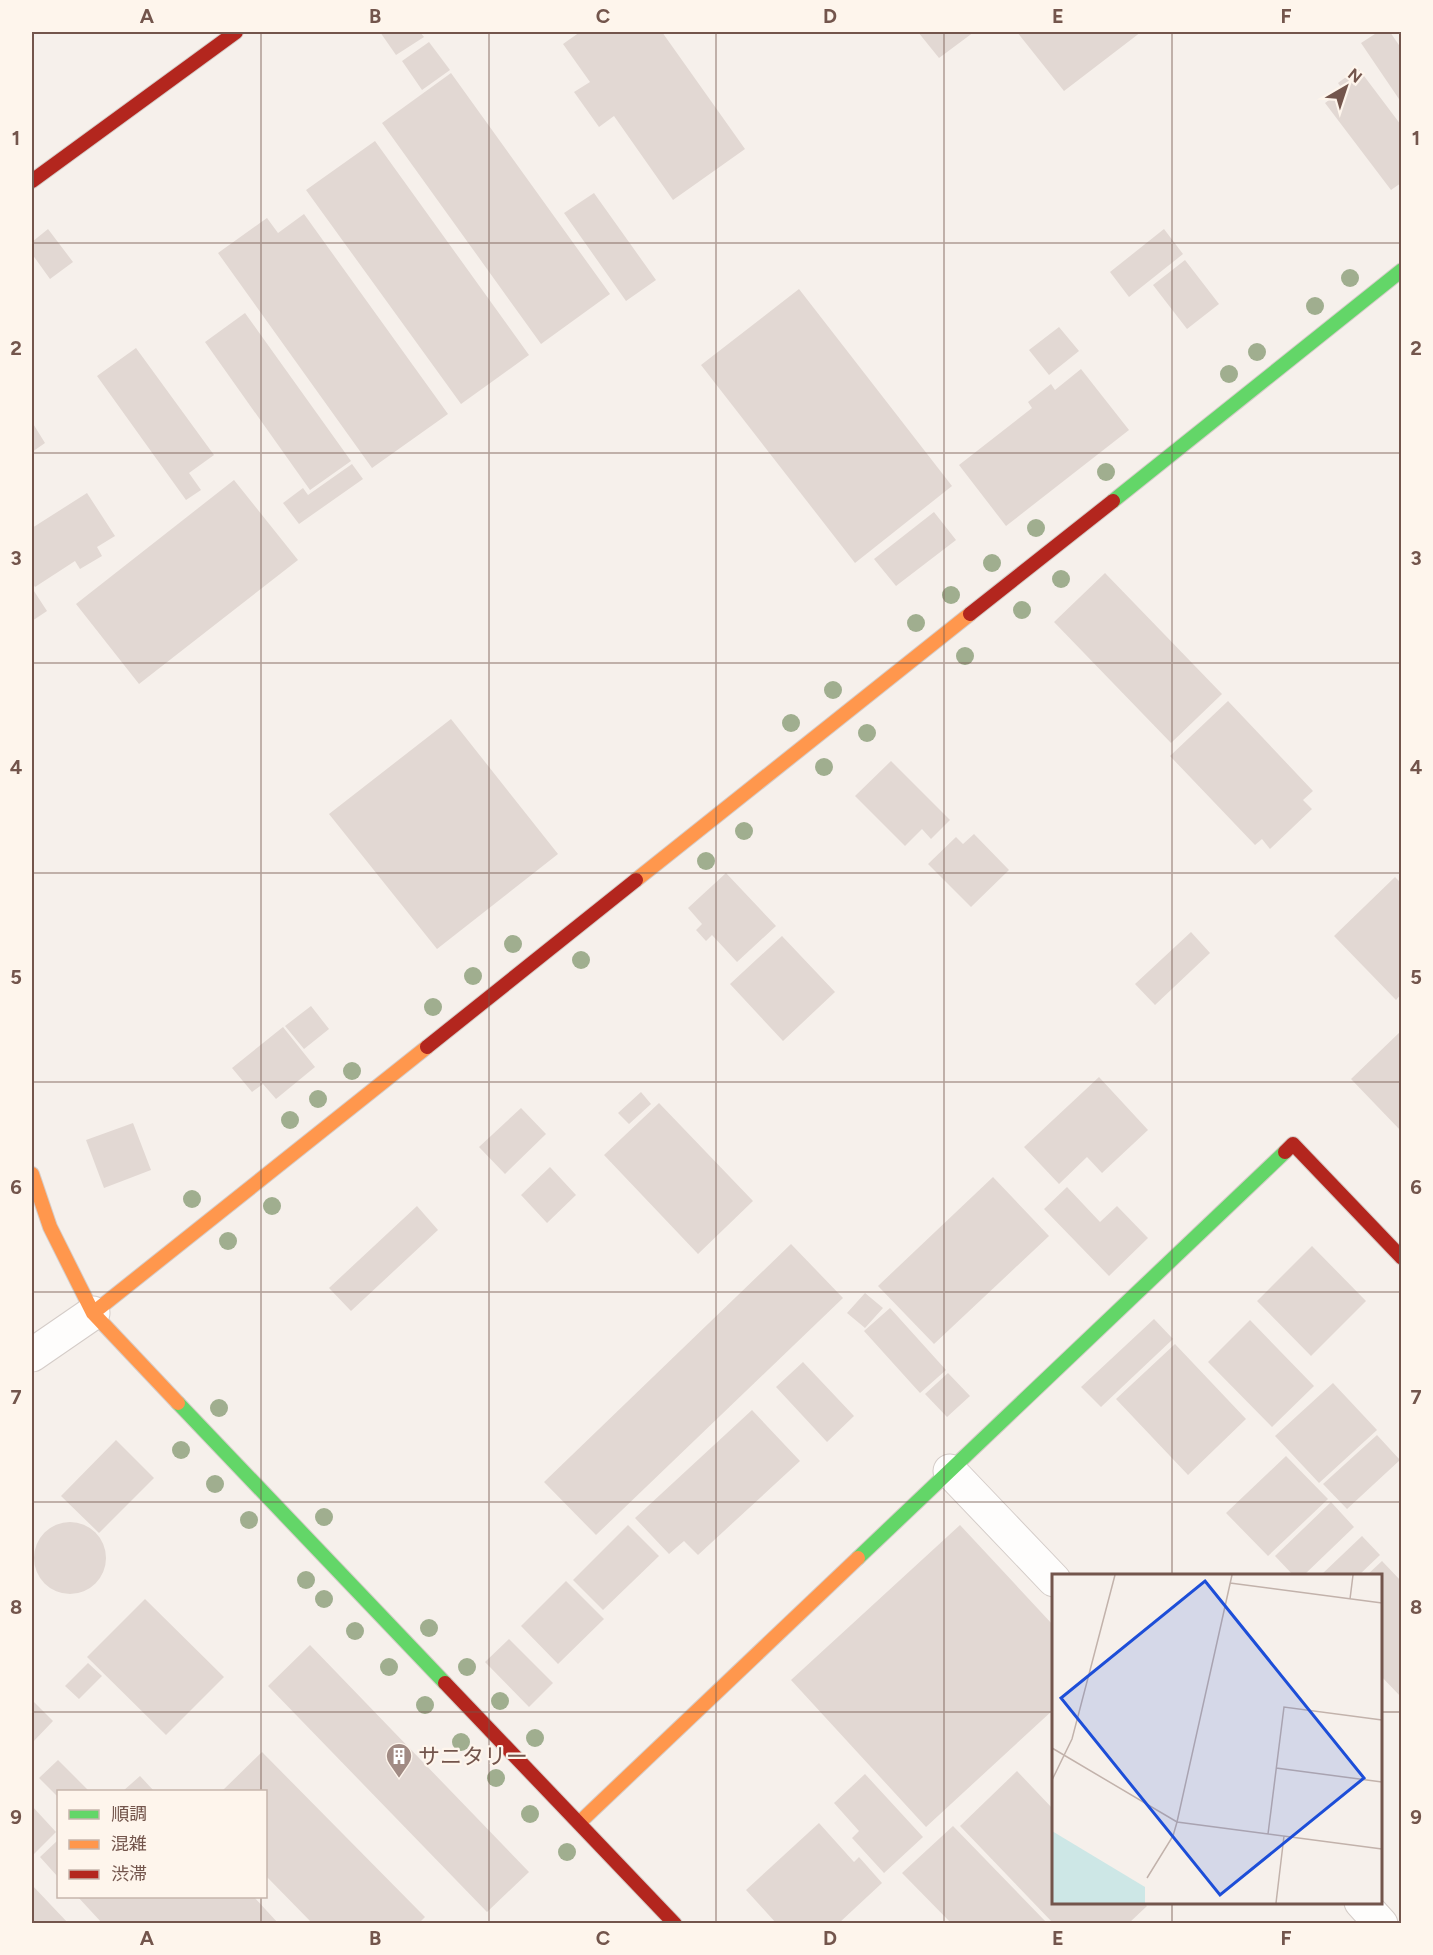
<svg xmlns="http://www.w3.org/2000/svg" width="1433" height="1955" font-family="Figtree,'Noto Sans JP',sans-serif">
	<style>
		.building { fill: #e2d8d3 }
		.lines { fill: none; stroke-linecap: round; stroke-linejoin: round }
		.street-casing { stroke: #d4ccc8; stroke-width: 35 }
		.fast-casing { stroke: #d5ccc8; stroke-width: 16 }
		.slow-casing { stroke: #d5ccc8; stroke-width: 16 }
		.jam-casing { stroke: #d5ccc8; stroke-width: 16 }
		.street { stroke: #fefdfc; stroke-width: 33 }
		.fast { stroke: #63d668; stroke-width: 14 }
		.slow { stroke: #ff974d; stroke-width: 14 }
		.jam { stroke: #b3261e; stroke-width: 14 }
		.tree { fill: #a0ae8f }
		.grid { fill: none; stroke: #73554c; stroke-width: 1.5; stroke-opacity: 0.55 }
		.labels { text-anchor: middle; stroke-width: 4.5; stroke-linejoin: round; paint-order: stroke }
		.poi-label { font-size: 22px; fill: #73554c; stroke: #fef5ec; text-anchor: start }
		.inset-road { fill: none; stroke: #c2b2ab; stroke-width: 1.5 }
		.view { fill: #1d4ed8; fill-opacity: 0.15; stroke: #1d4ed8; stroke-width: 3 }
		.inset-edge { fill: none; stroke: #73554c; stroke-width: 3 }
		.neatline { fill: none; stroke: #73554c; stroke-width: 2 }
		.grid-label { font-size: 20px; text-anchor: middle; font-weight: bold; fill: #73554c }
	</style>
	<rect width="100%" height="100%" fill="#f6f0eb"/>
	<path class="building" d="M380 32H420L424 37 396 55Z
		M580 32H662L745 149 673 200 614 116 599 127 574 92 590 82 563 44Z
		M918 32H974L939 58Z
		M1017 32H1141L1064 91Z
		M1378 32H1390L1401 48V102L1361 43Z
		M429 42 450 70 422 90 402 61Z
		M1358 68 1401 125V183L1391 190 1325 103 1343 90 1338 83Z
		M451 73 610 294 541 344 382 123Z
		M375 141 529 355 461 404 306 190Z
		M594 193 656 280 626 301 564 213Z
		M304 214 448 414 372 468 218 253 267 218 278 233Z
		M48 229 73 262 50 279 32 254V242Z
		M1164 229 1183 254 1129 297 1110 272Z
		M1185 260 1219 304 1187 329 1153 285Z
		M799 289 952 486 855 563 701 365Z
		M245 313 351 461 310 490 205 342Z
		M1059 327 1079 351 1049 375 1029 350Z
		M136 348 214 455 189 473 201 490 186 500 97 376Z
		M1081 369 1129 430 1006 526 959 465 1032 408 1028 402 1051 384 1055 390Z
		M32 422 45 443 32 452Z
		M352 464 363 479 299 524 283 503 303 488 308 495Z
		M234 480 298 560 139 684 76 604Z
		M87 493 115 536 97 547 102 556 80 569 75 561 35 587 32 582V528Z
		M934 512 956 540 896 586 874 559Z
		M1105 573 1222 694 1171 743 1054 622Z
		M32 588 47 611 32 621Z
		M1228 701 1313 791 1303 800 1312 809 1270 849 1262 839 1255 845 1170 756Z
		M451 719 558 854 437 949 329 814Z
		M891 761 950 820 931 839 922 829 905 846 855 796Z
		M974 834 1009 870 971 907 928 864 956 837 963 844Z
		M726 873 776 926 737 962 712 935 706 941 696 930 702 924 688 908Z
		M1395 877 1401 883V994L1396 1000 1334 936Z
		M1191 932 1210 953 1155 1005 1135 984Z
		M782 936 835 992 783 1041 730 984Z
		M311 1006 329 1029 304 1049 285 1026Z
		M283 1027 315 1067 276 1099 263 1084 252 1092 232 1068Z
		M1401 1031V1131L1351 1079Z
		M1099 1077 1148 1130 1102 1173 1087 1157 1059 1184 1024 1147Z
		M641 1092 651 1104 629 1124 618 1113Z
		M659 1103 753 1201 698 1254 604 1155Z
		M521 1108 546 1134 505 1174 479 1147Z
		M133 1123 151 1170 104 1188 86 1140Z
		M550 1167 576 1195 547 1223 521 1195Z
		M993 1177 1049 1236 934 1344 878 1286Z
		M1067 1187 1100 1222 1117 1206 1148 1238 1109 1276 1044 1209Z
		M417 1206 438 1230 351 1311 329 1288Z
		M791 1244 843 1298 596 1535 544 1482Z
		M1312 1246 1366 1301 1311 1356 1257 1301Z
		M865 1293 883 1308 865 1328 847 1313Z
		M890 1308 946 1370 920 1393 864 1331Z
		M1154 1319 1173 1339 1101 1407 1081 1387Z
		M1250 1320 1314 1386 1272 1427 1208 1362Z
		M1175 1344 1246 1419 1188 1475 1116 1399Z
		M803 1362 854 1416 827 1442 776 1387Z
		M948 1373 970 1396 947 1417 925 1394Z
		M1333 1383 1377 1430 1319 1483 1275 1436Z
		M752 1410 800 1461 698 1555 684 1541 669 1554 635 1518Z
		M1377 1435 1400 1460 1347 1509 1323 1484Z
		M116 1440 154 1478 99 1533 61 1496Z
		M1286 1456 1328 1499 1268 1556 1226 1513Z
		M1331 1502 1354 1527 1304 1575H1293L1275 1556Z
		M34 1558a36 36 0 1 1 72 0a36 36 0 1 1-72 0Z
		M628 1525 659 1556 603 1610 573 1580Z
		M960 1525 1053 1625V1710L926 1827 791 1680Z
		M1362 1536 1380 1555 1359 1575H1321Z
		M1382 1561 1401 1581V1697L1380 1675V1576L1367 1575Z
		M566 1581 604 1619 558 1664 521 1626Z
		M145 1599 224 1677 166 1735 87 1657Z
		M509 1639 553 1683 529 1707 485 1662Z
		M310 1645 529 1872 487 1912 268 1686Z
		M88 1663 102 1676 79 1699 65 1686Z
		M32 1700 53 1721 32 1743Z
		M262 1752 425 1917 419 1923H312L266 1876V1791H222Z
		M58 1760 89 1791H58V1797L39 1778Z
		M1017 1771 1053 1809V1902H1143L1147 1906 1129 1923H1053L960 1826Z
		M865 1774 923 1837 884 1873 852 1838 859 1831 834 1803Z
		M140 1776 154 1791H123Z
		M32 1806 56 1832 32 1856Z
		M819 1823 854 1862 859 1857 882 1883 839 1923H776L746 1890Z
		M953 1826 1047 1923H951L902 1873Z
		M58 1840V1877L40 1857Z
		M32 1885 68 1923H32Z
		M77 1896H253L278 1923H102Z"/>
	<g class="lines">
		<g class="street-casing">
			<path id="street" d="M32 1355 93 1313
				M950 1471 1054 1580
				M1361 1902 1381 1924"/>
		</g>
		<g class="fast-casing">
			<path id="fast" d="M1113 501 1402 270
				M178 1403 445 1683
				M858 1558 1285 1152"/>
		</g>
		<g class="slow-casing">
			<path id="slow" d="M636 880 970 614
				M32 1174 50 1227 93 1313 178 1403
				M93 1313 427 1047
				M579 1823 858 1558"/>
		</g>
		<g class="jam-casing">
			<path id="jam" d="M32 181 236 32
				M970 614 1113 501
				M427 1047 636 880
				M1285 1152 1293 1144 1402 1258
				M445 1683 675 1924"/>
		</g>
		<use href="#street" class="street"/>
		<use href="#fast" class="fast"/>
		<use href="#slow" class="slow"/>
		<use href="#jam" class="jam"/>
	</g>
	<g class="tree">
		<circle cx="1350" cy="278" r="9"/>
		<circle cx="1315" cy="306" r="9"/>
		<circle cx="1257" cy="352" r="9"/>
		<circle cx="1229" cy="374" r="9"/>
		<circle cx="1106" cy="472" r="9"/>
		<circle cx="1036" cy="528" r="9"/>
		<circle cx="992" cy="563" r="9"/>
		<circle cx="1061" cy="579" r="9"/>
		<circle cx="951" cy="595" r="9"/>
		<circle cx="1022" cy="610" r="9"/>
		<circle cx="916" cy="623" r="9"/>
		<circle cx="965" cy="656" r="9"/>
		<circle cx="833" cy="690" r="9"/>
		<circle cx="791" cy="723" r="9"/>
		<circle cx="867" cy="733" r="9"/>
		<circle cx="824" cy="767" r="9"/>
		<circle cx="744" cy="831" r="9"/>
		<circle cx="706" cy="861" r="9"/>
		<circle cx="513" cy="944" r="9"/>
		<circle cx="581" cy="960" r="9"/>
		<circle cx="473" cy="976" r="9"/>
		<circle cx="433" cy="1007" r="9"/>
		<circle cx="352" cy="1071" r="9"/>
		<circle cx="318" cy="1099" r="9"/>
		<circle cx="290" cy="1120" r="9"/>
		<circle cx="192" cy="1199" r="9"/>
		<circle cx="272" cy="1206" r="9"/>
		<circle cx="228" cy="1241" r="9"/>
		<circle cx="219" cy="1408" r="9"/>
		<circle cx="181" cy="1450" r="9"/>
		<circle cx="215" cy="1484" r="9"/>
		<circle cx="324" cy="1517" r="9"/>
		<circle cx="249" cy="1520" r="9"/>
		<circle cx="306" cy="1580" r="9"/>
		<circle cx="324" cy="1599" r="9"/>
		<circle cx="429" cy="1628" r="9"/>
		<circle cx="355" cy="1631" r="9"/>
		<circle cx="389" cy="1667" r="9"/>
		<circle cx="467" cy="1667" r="9"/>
		<circle cx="500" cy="1701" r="9"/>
		<circle cx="425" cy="1705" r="9"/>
		<circle cx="535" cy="1738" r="9"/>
		<circle cx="461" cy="1742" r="9"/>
		<circle cx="496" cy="1778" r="9"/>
		<circle cx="530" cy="1814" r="9"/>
		<circle cx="567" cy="1852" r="9"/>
	</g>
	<path class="grid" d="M261 32V1792M489 32V1924M716 32V1924M944 32V1924M1172 32V1576M32 243H1402M32 453H1402M32 663H1402M32 873H1402M32 1082H1402M32 1292H1402M32 1502H1402M32 1712H1054M1380 1712H1402M261 1896V1924M1172 1902V1924"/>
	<defs>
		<g id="building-pin" transform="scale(1.35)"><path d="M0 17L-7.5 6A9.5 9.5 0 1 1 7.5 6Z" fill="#a18b84" stroke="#fef5ec"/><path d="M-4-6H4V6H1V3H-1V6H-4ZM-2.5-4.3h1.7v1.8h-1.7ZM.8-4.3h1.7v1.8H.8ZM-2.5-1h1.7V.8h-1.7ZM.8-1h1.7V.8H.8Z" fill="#fff"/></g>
	</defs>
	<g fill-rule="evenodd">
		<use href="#building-pin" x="399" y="1756"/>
	</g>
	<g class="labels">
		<g class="poi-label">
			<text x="418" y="1764">サニタリー</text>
		</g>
	</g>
	<g transform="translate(1052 1574)">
		<rect width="330" height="330" fill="#f6f0eb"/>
		<path d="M0 257 93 313V329H0Z" fill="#cde7e6"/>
		<path class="inset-road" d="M178 9 330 29M298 25 301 1M0 174 125 248 330 275M224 194 330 208M0 206 20 165 63 1M216 260 232 133 330 146M95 304 121 262 125 248 180 1M224 329 232 262"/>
		<path class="view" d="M153 7 312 204 168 321 9 124Z"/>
		<rect width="330" height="330" class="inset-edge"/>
	</g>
	<rect width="1433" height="1955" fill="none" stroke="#fef5ec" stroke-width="66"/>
	<rect x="57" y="1790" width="210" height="108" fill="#fef5ec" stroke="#c6b5ac" stroke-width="1.5"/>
	<rect x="69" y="1810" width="30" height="9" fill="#63d668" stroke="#c6b5ac" stroke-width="1.5"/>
	<text x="111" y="1820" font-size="18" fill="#73554c">順調</text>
	<rect x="69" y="1840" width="30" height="9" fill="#ff974d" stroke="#c6b5ac" stroke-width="1.5"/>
	<text x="111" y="1850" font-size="18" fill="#73554c">混雑</text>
	<rect x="69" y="1870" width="30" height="9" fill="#b3261e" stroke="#c6b5ac" stroke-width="1.5"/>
	<text x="111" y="1880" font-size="18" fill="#73554c">渋滞</text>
	<g transform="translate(1346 87) rotate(39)" stroke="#fef5ec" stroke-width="4.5" paint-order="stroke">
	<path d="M0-4.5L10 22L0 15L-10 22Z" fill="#73554c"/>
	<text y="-9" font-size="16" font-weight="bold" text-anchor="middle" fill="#73554c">N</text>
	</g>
	<rect x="33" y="33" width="1367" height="1889" class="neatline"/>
	<g class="grid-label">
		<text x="147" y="23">A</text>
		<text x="375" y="23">B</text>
		<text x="603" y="23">C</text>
		<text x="830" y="23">D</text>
		<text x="1058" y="23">E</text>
		<text x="1286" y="23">F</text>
		<text x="16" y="145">1</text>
		<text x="1416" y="145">1</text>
		<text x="16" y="355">2</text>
		<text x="1416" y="355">2</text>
		<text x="16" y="565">3</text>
		<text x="1416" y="565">3</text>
		<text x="16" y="774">4</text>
		<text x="1416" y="774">4</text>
		<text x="16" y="984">5</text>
		<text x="1416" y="984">5</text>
		<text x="16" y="1194">6</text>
		<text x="1416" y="1194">6</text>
		<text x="16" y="1404">7</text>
		<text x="1416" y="1404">7</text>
		<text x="16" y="1614">8</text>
		<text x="1416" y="1614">8</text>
		<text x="16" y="1824">9</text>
		<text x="1416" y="1824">9</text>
		<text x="147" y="1945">A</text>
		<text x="375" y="1945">B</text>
		<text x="603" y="1945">C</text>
		<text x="830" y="1945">D</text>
		<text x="1058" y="1945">E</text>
		<text x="1286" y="1945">F</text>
	</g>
</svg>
